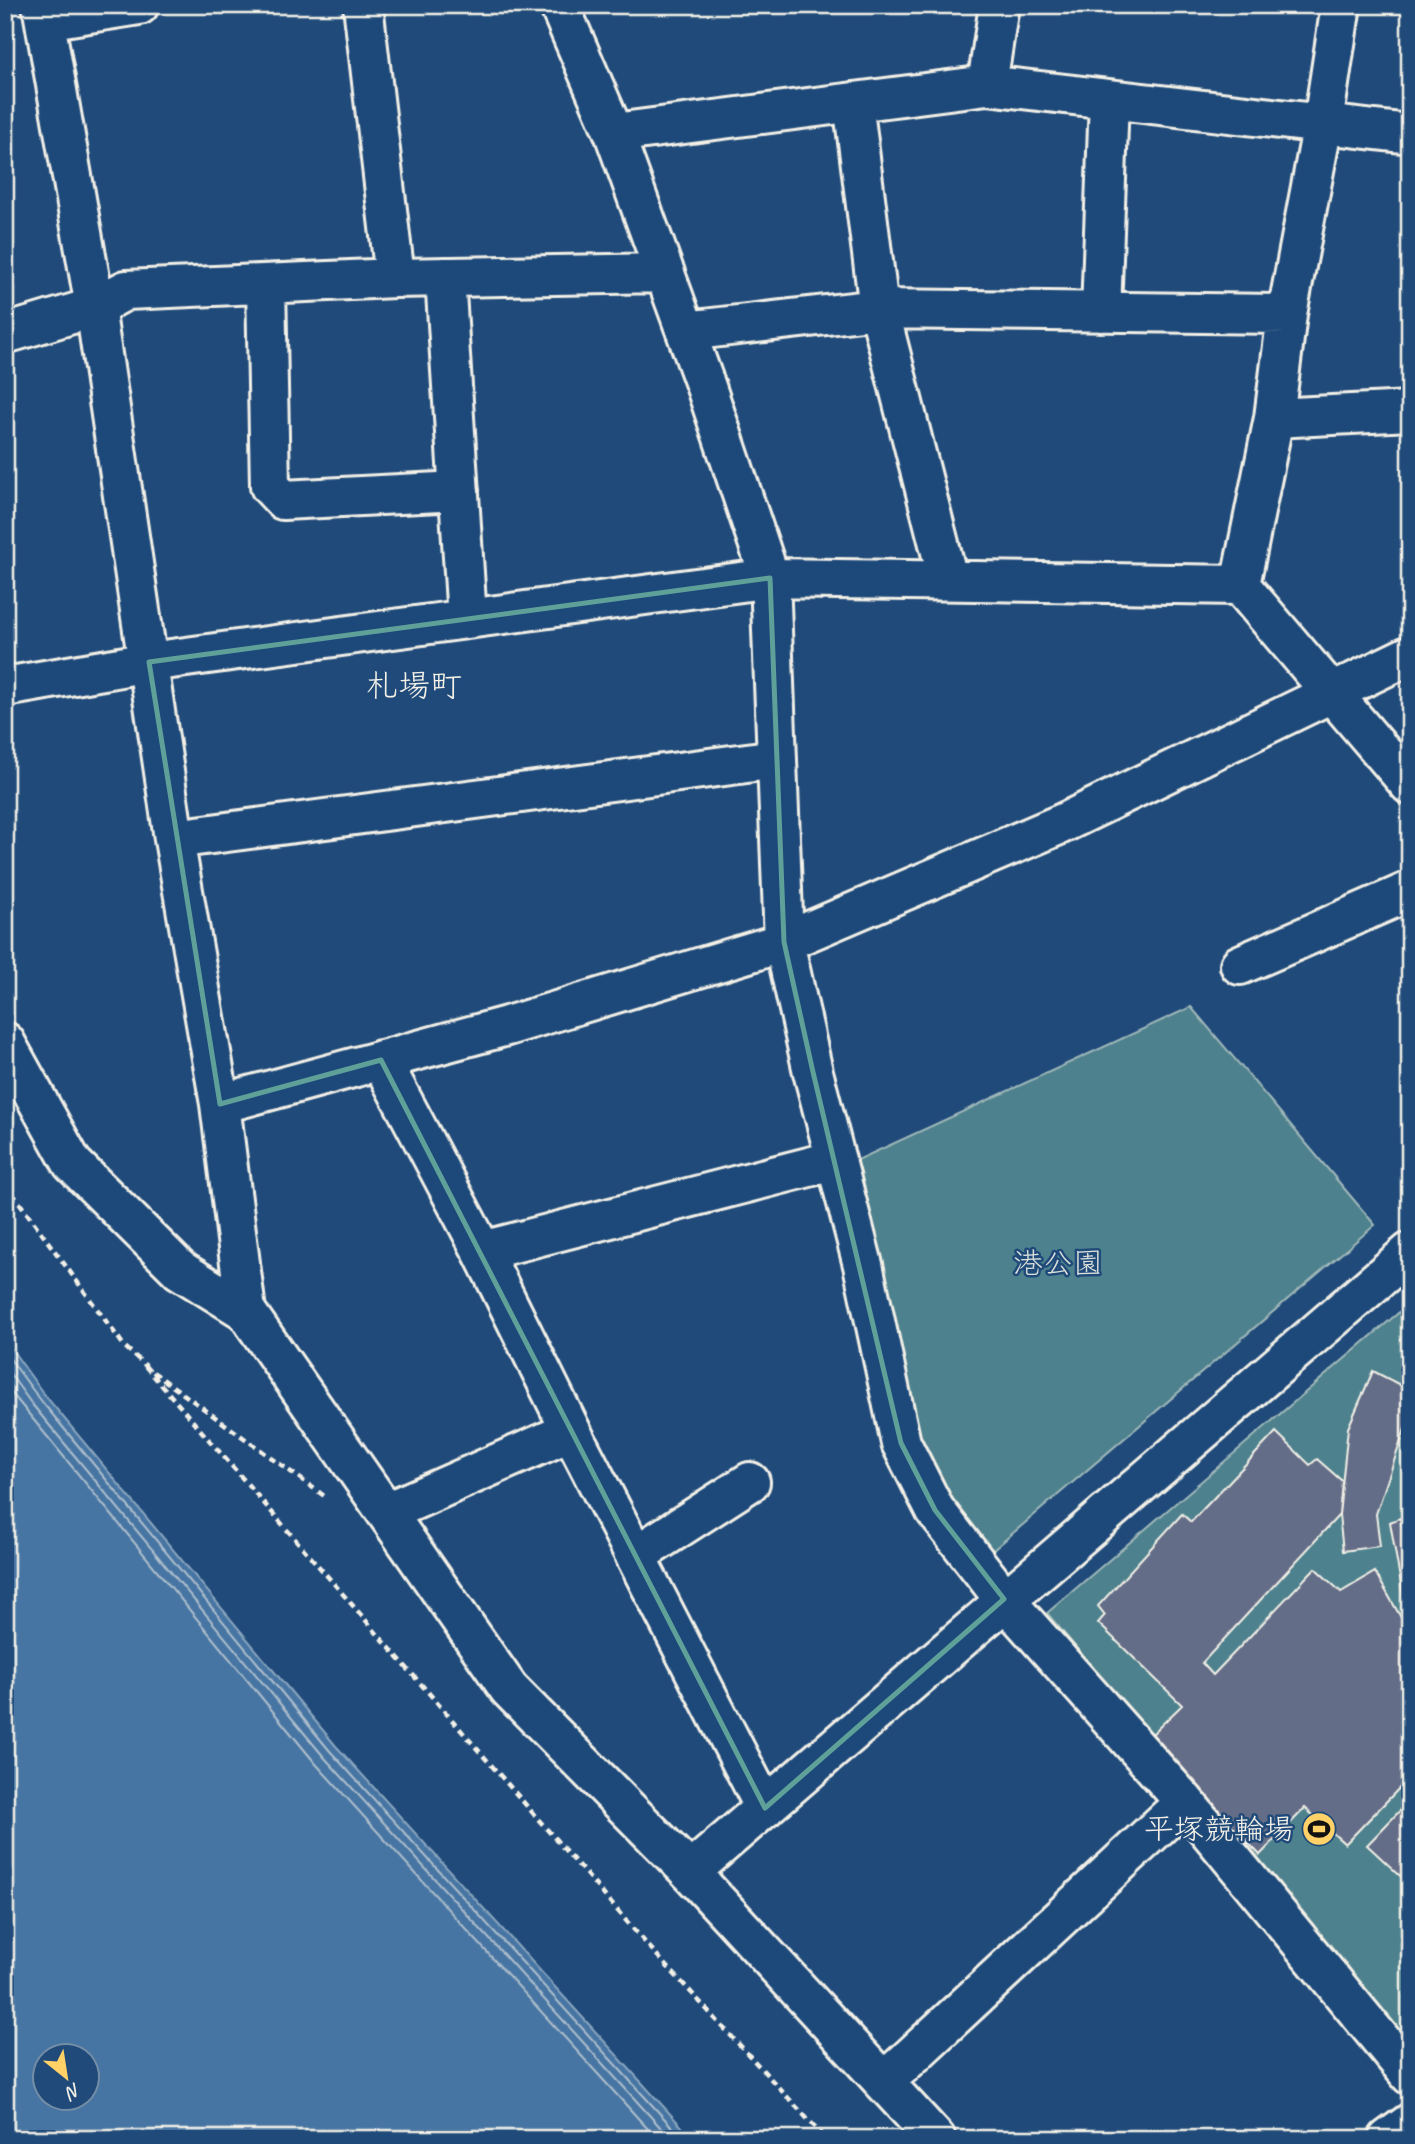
<svg xmlns="http://www.w3.org/2000/svg" width="1415" height="2144" font-family="Caveat,'Klee One',sans-serif">
	<style>
		.green { fill: #4e818d; stroke: #a1b9ba; stroke-width: 2 }
		.water { fill: #4775a3; stroke: #8ca7bf; stroke-width: 2; fill-rule: evenodd }
		.lines { fill: none; stroke-linecap: round; stroke-linejoin: round }
		.shore { stroke: #afbfcc; stroke-width: 2 }
		.building { fill: #646d87; stroke: #f4f1e8; stroke-width: 2 }
		.minor-casing { stroke: #f4f1e8; stroke-width: 44 }
		.path { stroke: #f4f1e8; stroke-width: 4.5; stroke-dasharray: 7 5; stroke-linecap: butt }
		.minor { stroke: #1f4a7a; stroke-width: 38 }
		.marked { fill: none; stroke: #5fa199; stroke-width: 5; stroke-linejoin: round }
		.labels { text-anchor: middle; stroke-width: 5; stroke-linejoin: round; paint-order: stroke }
		.park-label { font-size: 30px; fill: #dbe0da; stroke: #1f4a7a }
		.poi-label { font-size: 30px; fill: #f4f1e8; stroke: #1f4a7a; text-anchor: end }
		.neighbourhood-label { font-size: 32px; fill: #f4f1e8; stroke: #1f4a7a }
	</style>
	<rect width="100%" height="100%" fill="#1f4a7a"/>
	<filter id="ink" filterUnits="userSpaceOnUse"><feTurbulence type="fractalNoise" baseFrequency=".0143" numOctaves="2"/><feDisplacementMap in="SourceGraphic" scale="14" xChannelSelector="R" yChannelSelector="G"/><feConvolveMatrix kernelMatrix="1 2 1 2 8 2 1 2 1" color-interpolation-filters="sRGB"/></filter>
	<g filter="url(#ink)">
		<path class="green" d="M1191 1007 1375 1225 992 1551 946 1494 914 1433 853 1162Z
			M1410 1303V2045L1047 1613Z"/>
		<path class="water" d="M5 1340 43 1393 336 1746 693 2139H5ZM46 2056H88V2098H46Z"/>
		<g class="lines">
			<path class="shore" d="M5 1352 38 1397 330 1751 683 2139
				M5 1367 31 1403 324 1757 671 2139
				M5 1385 316 1764 657 2139"/>
		</g>
		<path class="building" d="M1373 1371 1410 1390V1414L1376 1514 1380 1546 1343 1551 1339 1515 1348 1428Z
			M1276 1432 1310 1465 1317 1459 1342 1481 1339 1515 1202 1663 1213 1675 1315 1568 1341 1592 1375 1572 1407 1628 1410 1777 1345 1844 1305 1808 1260 1855 1148 1738 1182 1705 1098 1623 1105 1615 1098 1606 1182 1514 1191 1522Z
			M1400 1518 1410 1564V1607L1403 1596 1390 1522Z
			M1410 1800V1885L1367 1845Z"/>
		<g class="lines">
			<g class="minor-casing">
				<path id="minor" d="M42 5 95 307 174 839 220 1104 246 1311
					M363 5 395 278
					M559 5 614 133 706 387 770 578 784 942 813 1072 863 1265 901 1443 935 1510 1004 1599 1185 1802 1410 2075
					M45 20 139 5
					M987 85 999 5
					M853 102 879 309 948 579
					M614 133 987 85 1410 134
					M445 277 467 619
					M266 284 270 486 283 500 459 491
					M1101 312 1109 99
					M686 331 879 309 1287 314
					M5 334 95 307 126 290 395 278 665 273
					M1274 418 1410 411
					M1240 585 1274 418 1287 314 1323 123 1341 5
					M5 687 149 662 770 578 1240 585 1410 785
					M174 839 777 759
					M1240 965 1410 891
					M5 1042 72 1163 180 1270 246 1311 509 1689 690 1872 936 2139
					M381 1060 482 1251 571 1431 765 1808
					M220 1104 507 1026 784 942 1061 824 1410 655
					M482 1251 836 1160
					M387 1512 571 1431
					M635 1556 750 1482
					M690 1872 1410 1252
					M885 2081 1185 1802
					M1388 2139 1410 2123"/>
			</g>
			<path class="path" d="M5 1183 125 1347 146 1366
				M145 1366 643 1940 826 2139
				M153 1372 327 1498"/>
			<use href="#minor" class="minor"/>
		</g>
	</g>
	<path class="marked" d="M770 578 784 942 813 1072 901 1443 935 1510 1004 1599 765 1808 381 1060 220 1104 149 662Z"/>
	<defs>
		<g id="stadium-disc" transform="scale(1.75)"><circle r="9.5" fill="#ffd166" stroke="#1f4a7a"/><path d="M0-5a6.5 5 0 1 0 0 10a6.5 5 0 1 0 0-10ZM-3.5-1.8h7v3.6h-7Z" fill="#111"/></g>
	</defs>
	<g fill-rule="evenodd">
		<use href="#stadium-disc" x="1319" y="1829"/>
	</g>
	<g class="labels">
		<g class="park-label">
			<text x="1058" y="1273">港公園</text>
		</g>
		<g class="poi-label">
			<text x="1294" y="1839">平塚競輪場</text>
		</g>
		<g class="neighbourhood-label">
			<text x="414" y="696">札場町</text>
		</g>
	</g>
	<rect width="1415" height="2144" fill="none" stroke="#1f4a7a" stroke-width="28"/>
	<rect x="14" y="14" width="1387" height="2116" fill="none" stroke="#f4f1e8" stroke-width="2.5" filter="url(#ink)"/>
	<g transform="translate(66 2077) rotate(150)"><circle r="33" fill="#1f4a7a" stroke="#748da6" stroke-width="2"/>
	<path d="M0-5L12 26L0 18L-12 26Z" fill="#ffd166"/>
	<text y="-10" font-size="19" font-weight="bold" text-anchor="middle" fill="#f4f1e8">N</text>
	</g>
</svg>
